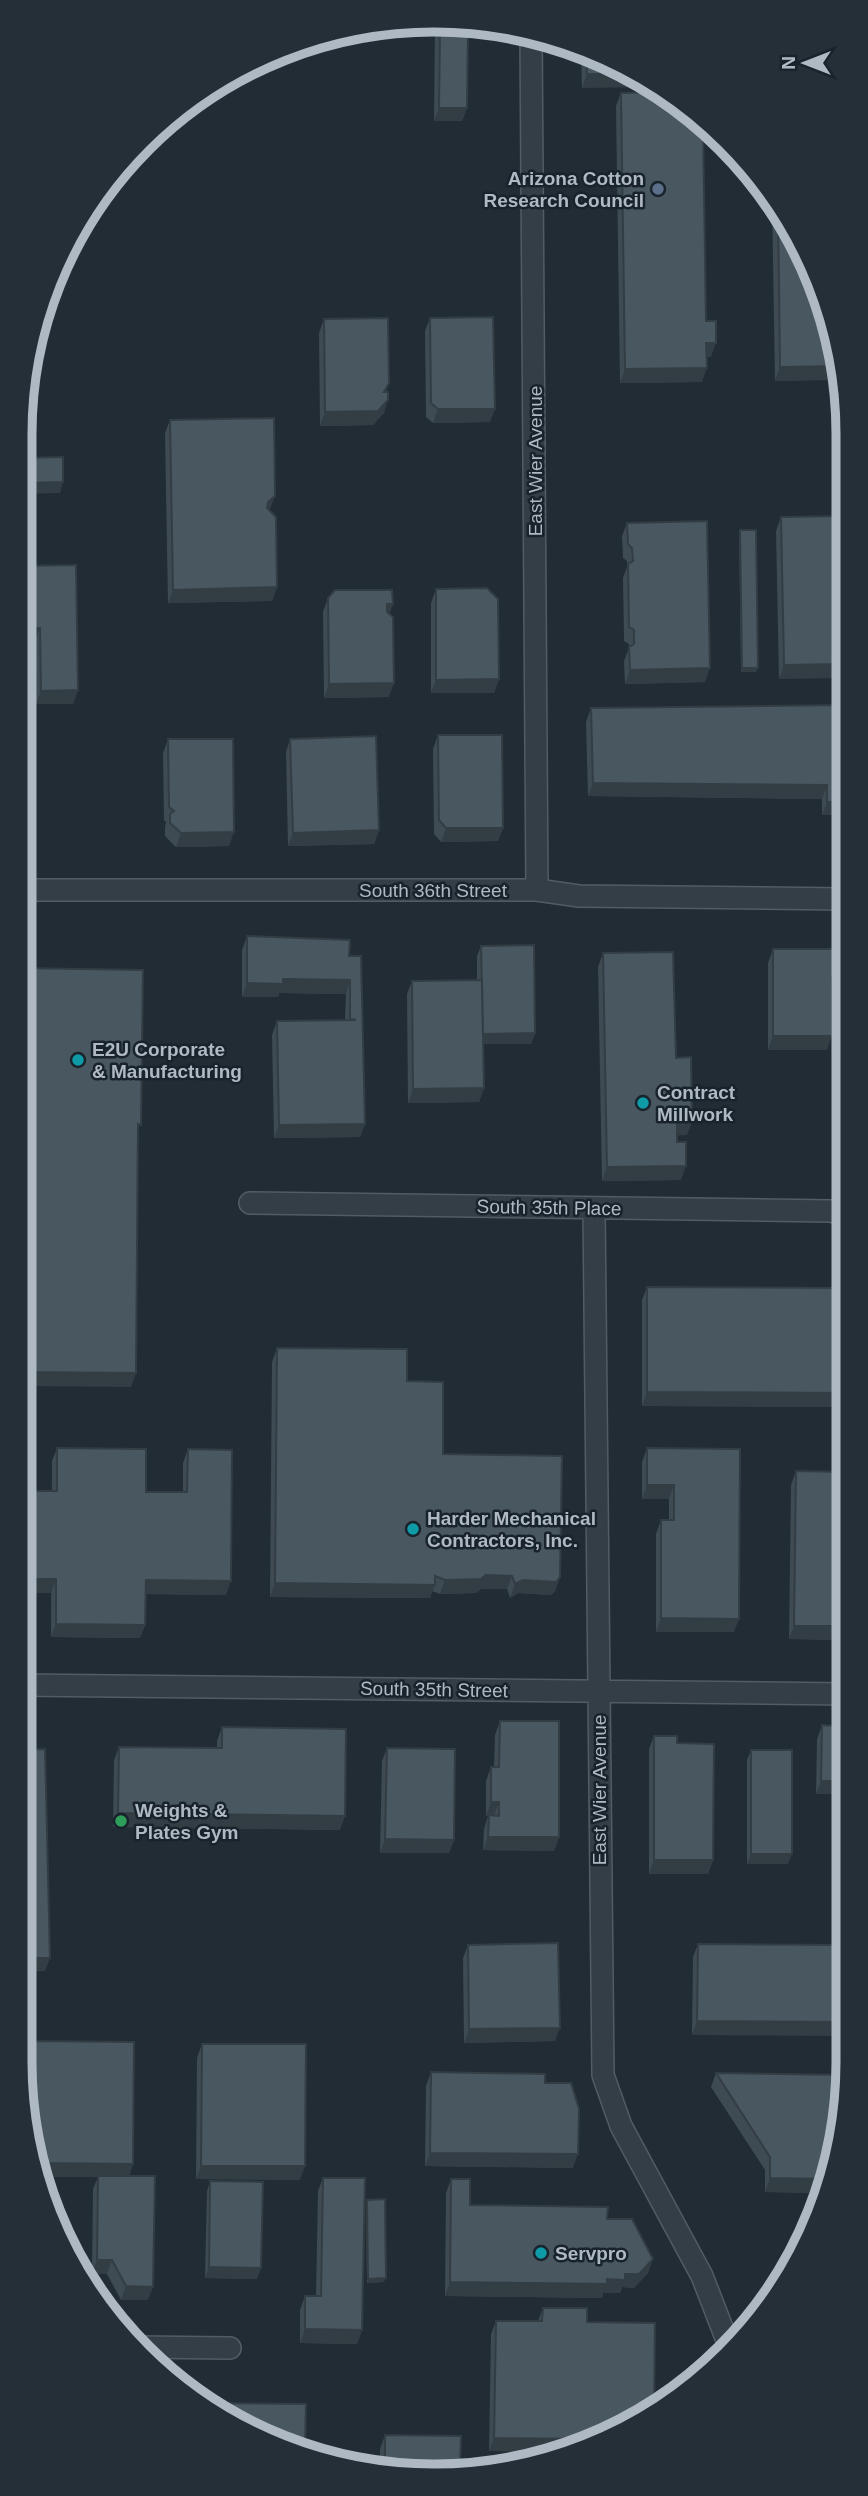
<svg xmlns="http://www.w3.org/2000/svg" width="868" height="2496" font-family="Helvetica,sans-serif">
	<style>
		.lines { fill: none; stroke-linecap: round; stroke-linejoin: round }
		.street-casing { stroke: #515c64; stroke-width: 24 }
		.street { stroke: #343e46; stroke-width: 21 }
		.wall { fill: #3f4b53 }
		.shaded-wall { fill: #333d44 }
		.building { fill: #495761; stroke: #333d44; stroke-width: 2 }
		.service-dot { fill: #5c6f8a; stroke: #19232b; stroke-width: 2.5 }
		.culture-dot { fill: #0f9aa8; stroke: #19232b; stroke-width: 2.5 }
		.leisure-dot { fill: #2e9e5b; stroke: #19232b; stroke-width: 2.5 }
		.labels { text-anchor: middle; stroke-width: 5; stroke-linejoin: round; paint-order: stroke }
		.poi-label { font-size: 19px; font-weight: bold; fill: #aeb9c3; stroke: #19232b; text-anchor: start }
		.street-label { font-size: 19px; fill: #aeb9c3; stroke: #19232b }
		.rim { fill: none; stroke: #aeb9c3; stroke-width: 9 }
	</style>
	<rect width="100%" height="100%" fill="#212c35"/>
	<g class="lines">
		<g class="street-casing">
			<path id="street" d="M531 33 537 890
				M19 890H537L579 896 846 899
				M250 1203 831 1211 847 1215
				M594 1208 603 2075 621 2126 702 2276 728 2343
				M19 1685 848 1694
				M137 2347 230 2348"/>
		</g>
		<use href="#street" class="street"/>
	</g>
	<path class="wall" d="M435 26 468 29 467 108 462 121H434Z
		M581 50 642 75 582 88Z
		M621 93 706 321 711 357H707L702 382 620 383 616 106Z
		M772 200 806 251 845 379 775 381Z
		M430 318 490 422 433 423 426 417 425 331Z
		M324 319 389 383 386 392 384 413 373 425 320 426 319 333Z
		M170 420 275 496 269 510 277 587 272 601 168 603 165 433Z
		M845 516 779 679 776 531 781 517Z
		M627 523 705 682 625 684 624 661 629 648V644L624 641 623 578 627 567V561L623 558 622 536Z
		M740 530 756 672H741L739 534Z
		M19 566 78 690 73 704H36L35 641Z
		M436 589 499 679 494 693H431V603Z
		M328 598 393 604 389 614V697L324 698 323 612Z
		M846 705V815H822V799L588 796 586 722 591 708Z
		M438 735 503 828 498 841 441 842 434 834 433 749Z
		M168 739 229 846 176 847 165 836V827L166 822 164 820 163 753Z
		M290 739 379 830 374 844 288 846 286 752Z
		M247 936 349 956 365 1124 360 1137 274 1138 272 1035 277 1021 345 1020 346 994 279 993 278 997H242V950Z
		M481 946 535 1033 531 1044H483L484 1088 479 1102 408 1103 407 994 412 981 477 980V956Z
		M773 949 839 992H832L827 1050H768V963Z
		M603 953 676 1058 687 1135H677L681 1180 602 1181 598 967Z
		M647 1287 847 1288V1407L642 1406V1300Z
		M277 1348 407 1381 443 1454 560 1577 555 1591 551 1595 518 1593 510 1598 507 1589H481L476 1593 440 1594 432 1591 430 1598 270 1597 272 1362Z
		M57 1448 146 1492H183V1463L188 1449 226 1595 145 1594V1625L140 1638 51 1637 52 1461Z
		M647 1448 740 1449 734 1632H656V1534L661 1520H669V1499H642V1462Z
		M796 1471 847 1472 848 1640 789 1639 791 1485Z
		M500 1721 559 1837 554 1851 483 1850 484 1829 488 1816H486V1781L491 1767H494L495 1735Z
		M822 1725 836 1759 848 1847H833L834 1794H816L817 1739Z
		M222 1727 340 1830 113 1827 114 1760 119 1747 217 1748V1741Z
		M654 1736 677 1743 713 1860 708 1874H649V1749Z
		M387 1748 454 1840 449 1853H380L382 1761Z
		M751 1750 788 1864H747V1760Z
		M698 1944 849 1945 692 2035 693 1957Z
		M468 1945 555 2041 464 2043 463 1958Z
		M29 2041 133 2164 129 2176 148 2300H121L107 2274 92 2273 93 2189 98 2177H42L24 2086V2054Z
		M202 2044 300 2180 196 2179 197 2058Z
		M431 2072 545 2083 573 2168 425 2166 426 2086Z
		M716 2073 835 2169 824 2193 765 2192V2170L711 2087Z
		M323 2178 362 2330 357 2344 300 2343V2310L305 2296H316L318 2191Z
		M451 2179 470 2205 607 2219 648 2273 634 2288 622 2287 620 2293H603L602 2298 445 2296 446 2193Z
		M210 2181 257 2279 205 2278 207 2191Z
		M367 2200 384 2282 367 2283 366 2203Z
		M543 2308 587 2322 654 2411 548 2459 549 2452 489 2451 491 2334 496 2321H538Z
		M385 2435 460 2468 380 2473V2449Z"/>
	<path class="shaded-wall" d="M587 74H638L642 75 656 87 582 88Z
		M439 108H467L462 121H434Z
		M706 343H716L711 357H701Z
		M841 366 845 380 775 381 780 367Z
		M707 368 702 382 620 383 625 369Z
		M388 400 384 413 373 425 320 426 325 412Z
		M438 409H495L490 422 433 423Z
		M63 482 60 493 19 494V483Z
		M275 496 270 509 263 516 268 502Z
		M277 587 272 601 168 603 173 590Z
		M387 604H393L388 617Z
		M19 628H40L35 641 19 642Z
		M846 664V678L779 679 784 665Z
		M710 668 705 682 625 684 630 670Z
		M742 668H758L756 672H741Z
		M499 679 494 693H431L436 680Z
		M394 683 389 697 324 698 329 684Z
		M78 690 73 704H36L41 691Z
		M593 783 827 785 822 799 588 796Z
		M846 801V815H822L827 802Z
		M446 828H503L498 841 441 842Z
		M379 830 374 844 288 846 293 833Z
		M234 832 229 846 176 847 181 833Z
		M832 978H844L839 992H827Z
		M283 979 350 980 346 994 279 993 278 997H242L247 983Z
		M535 1033 531 1044H478L482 1034Z
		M773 1036H832L827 1050H768Z
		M484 1088 479 1102 408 1103 413 1089Z
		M677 1122H692L687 1135 672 1136Z
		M365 1124 360 1137 274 1138 279 1125Z
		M686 1166 681 1180 602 1181 607 1167Z
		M19 1372 136 1373 131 1387 19 1386Z
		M647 1392 847 1393V1407L642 1406Z
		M647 1485H674L669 1499H642Z
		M486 1575 512 1576 507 1589H481L476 1593 440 1594 445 1580Z
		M560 1577 555 1591 551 1595 518 1593 510 1598 515 1584 523 1580Z
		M19 1579H56L51 1593H19Z
		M146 1580 231 1581 226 1595 141 1594Z
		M275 1583 435 1585 430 1598 270 1597Z
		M661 1618 739 1619 734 1632H656Z
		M56 1624 145 1625 140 1638 51 1637Z
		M794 1626H848V1640L789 1639Z
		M821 1781H839L834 1794H816Z
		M491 1802H499L494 1816H486Z
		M118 1813 345 1816 340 1830 113 1827Z
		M838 1833H848V1847H833Z
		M488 1837H559L554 1851 483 1850Z
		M385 1839 454 1840 449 1853H380Z
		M751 1854H792L788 1864H747Z
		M654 1860H713L708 1874H649Z
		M19 1958H50L45 1971 19 1972Z
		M697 2021 849 2022V2036L692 2035Z
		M560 2028 555 2041 464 2043 469 2029Z
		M430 2153 578 2154 573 2168 425 2166Z
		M39 2163 133 2164 128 2177H42Z
		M201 2166H305L300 2180 196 2179Z
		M770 2178 830 2179 824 2193 765 2192Z
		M653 2259 648 2273 634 2288 622 2287 620 2293H603L602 2298 445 2296 450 2282 607 2279 625 2274Z
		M97 2260H112L107 2274 92 2273Z
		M209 2267 261 2268 257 2279 205 2278Z
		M386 2278 384 2282 367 2283 368 2279Z
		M126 2286 153 2287 148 2300H121Z
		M305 2329 362 2330 357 2344 300 2343Z
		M494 2438 593 2439 564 2452 553 2441 549 2452 489 2451Z"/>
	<path class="building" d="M440 27 468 29 467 108H439Z
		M586 52 638 74H587Z
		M662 92 703 125 706 321H716V343H706L707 368 625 369 621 93Z
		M778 208 806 251 841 366 780 367Z
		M493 317 495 409H438L431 403 430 318Z
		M388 318 389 383 384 392H388V400L378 411 325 412 324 319Z
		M274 418 275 496 268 502 267 508 276 517 277 587 173 590 170 420Z
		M63 457V482L19 483V458Z
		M845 516 846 664 784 665 781 517Z
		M707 521 710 668 630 670 629 647 634 644V630L629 627 628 564 633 561 632 548 628 544 627 523Z
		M740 530H756L758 668H742Z
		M76 565 78 690 41 691 40 628H19V566Z
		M487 588 498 599 499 679 436 680V589Z
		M335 590H392L393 604H387V612L393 617 394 683 329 684 328 598Z
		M846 705V801L827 802V785L593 783 591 708Z
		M438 735H502L503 828H446L439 820Z
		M376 736 379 830 293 833 290 739Z
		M168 739H233L234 832 181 833 170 823V814L174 811 169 807Z
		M247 936 350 940 349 956H361L365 1124 279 1125 277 1021 356 1020 350 1019V980L283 979V984L247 983Z
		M534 945 535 1033 483 1034 481 946Z
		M773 949H844V978H832V1036H773Z
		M673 952 676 1058 691 1057 692 1122H677V1142H686V1166L607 1167 603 953Z
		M19 968 143 970 141 1125 138 1124 136 1373 19 1372Z
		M482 980 484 1088 413 1089 412 981Z
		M647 1287 847 1288V1393L647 1392Z
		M277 1348 407 1349V1381L443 1382V1454L562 1456 560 1577 556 1582 523 1580 515 1584 512 1576 486 1575 481 1579 445 1580 435 1576V1585L275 1583Z
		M57 1448 146 1449V1492H187L188 1449 232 1450 231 1581 146 1580 145 1625 56 1624V1579H19V1491H57Z
		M647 1448 740 1449 739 1619 661 1618V1520H674V1485H647Z
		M796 1471 847 1472 848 1626H794Z
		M500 1721H559V1837H488L489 1815 499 1816V1802H491V1767H499Z
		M822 1725 836 1726V1759H848V1833H838L839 1781H821Z
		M222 1727 346 1729 345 1816 118 1813 119 1747 222 1748Z
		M654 1736H677V1743L714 1744 713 1860H654Z
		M387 1748 455 1749 454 1840 385 1839Z
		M45 1749 50 1958H19V1750Z
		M751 1750H792V1854H751Z
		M558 1943 560 2028 469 2029 468 1945Z
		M698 1944 849 1945V2022L697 2021Z
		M29 2041 134 2042 133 2164 39 2163 29 2109Z
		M202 2044H306L305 2166H201Z
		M431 2072 545 2074V2083H571L579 2109 578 2154 430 2153Z
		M716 2073 847 2075 835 2169 830 2179 770 2178V2157Z
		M98 2176H155L153 2287 126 2286 112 2260H97Z
		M323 2178H365L362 2330 305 2329V2296H321Z
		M451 2179H470V2205L608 2207 607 2219H632L653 2259 639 2274H625V2280L607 2279V2284L450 2282Z
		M210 2181 263 2182 261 2268 209 2267Z
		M385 2199 386 2278 368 2279 367 2200Z
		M543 2308H587V2322L655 2323 654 2411 593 2439 494 2438 496 2321H542Z
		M212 2403 306 2404 305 2450 250 2434 212 2405Z
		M385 2435 461 2436 460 2468 385 2473Z
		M553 2441 588 2442 553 2457Z
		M358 2466 370 2467V2470Z"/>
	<circle class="service-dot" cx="658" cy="189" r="7"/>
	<g class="culture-dot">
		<circle cx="78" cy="1060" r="7"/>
		<circle cx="643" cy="1103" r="7"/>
		<circle cx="413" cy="1529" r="7"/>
		<circle cx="541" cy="2253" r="7"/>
	</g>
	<circle class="leisure-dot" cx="121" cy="1821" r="7"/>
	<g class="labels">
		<g class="poi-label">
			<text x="644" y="185" text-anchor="end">Arizona Cotton<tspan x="644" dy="22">Research Council</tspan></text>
			<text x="92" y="1056">E2U Corporate<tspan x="92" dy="22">&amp; Manufacturing</tspan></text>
			<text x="657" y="1099">Contract<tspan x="657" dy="22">Millwork</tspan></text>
			<text x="427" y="1525">Harder Mechanical<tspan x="427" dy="22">Contractors, Inc.</tspan></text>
			<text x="135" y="1817">Weights &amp;<tspan x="135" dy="22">Plates Gym</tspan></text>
			<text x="555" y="2260">Servpro</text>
		</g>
		<g class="street-label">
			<text transform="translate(535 461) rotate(-90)" y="7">East Wier Avenue</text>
			<text x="433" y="897">South 36th Street</text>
			<text transform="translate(549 1207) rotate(1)" y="7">South 35th Place</text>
			<text transform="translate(434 1689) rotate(1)" y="7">South 35th Street</text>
			<text transform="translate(599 1790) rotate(-90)" y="7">East Wier Avenue</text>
		</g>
	</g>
	<path d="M0 0H868V2496H0ZM434 32H434A402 402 0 0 1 836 434V2062A402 402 0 0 1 434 2464H434A402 402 0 0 1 32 2062V434A402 402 0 0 1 434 32Z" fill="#252f37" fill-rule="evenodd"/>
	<path class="rim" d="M434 32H434A402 402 0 0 1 836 434V2062A402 402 0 0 1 434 2464H434A402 402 0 0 1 32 2062V434A402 402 0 0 1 434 32Z"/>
	<g transform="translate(805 63) rotate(270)" stroke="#19232b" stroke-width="5" paint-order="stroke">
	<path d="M0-5L12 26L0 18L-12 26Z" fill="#aeb9c3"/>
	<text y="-10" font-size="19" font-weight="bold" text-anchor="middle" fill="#aeb9c3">N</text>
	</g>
</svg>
